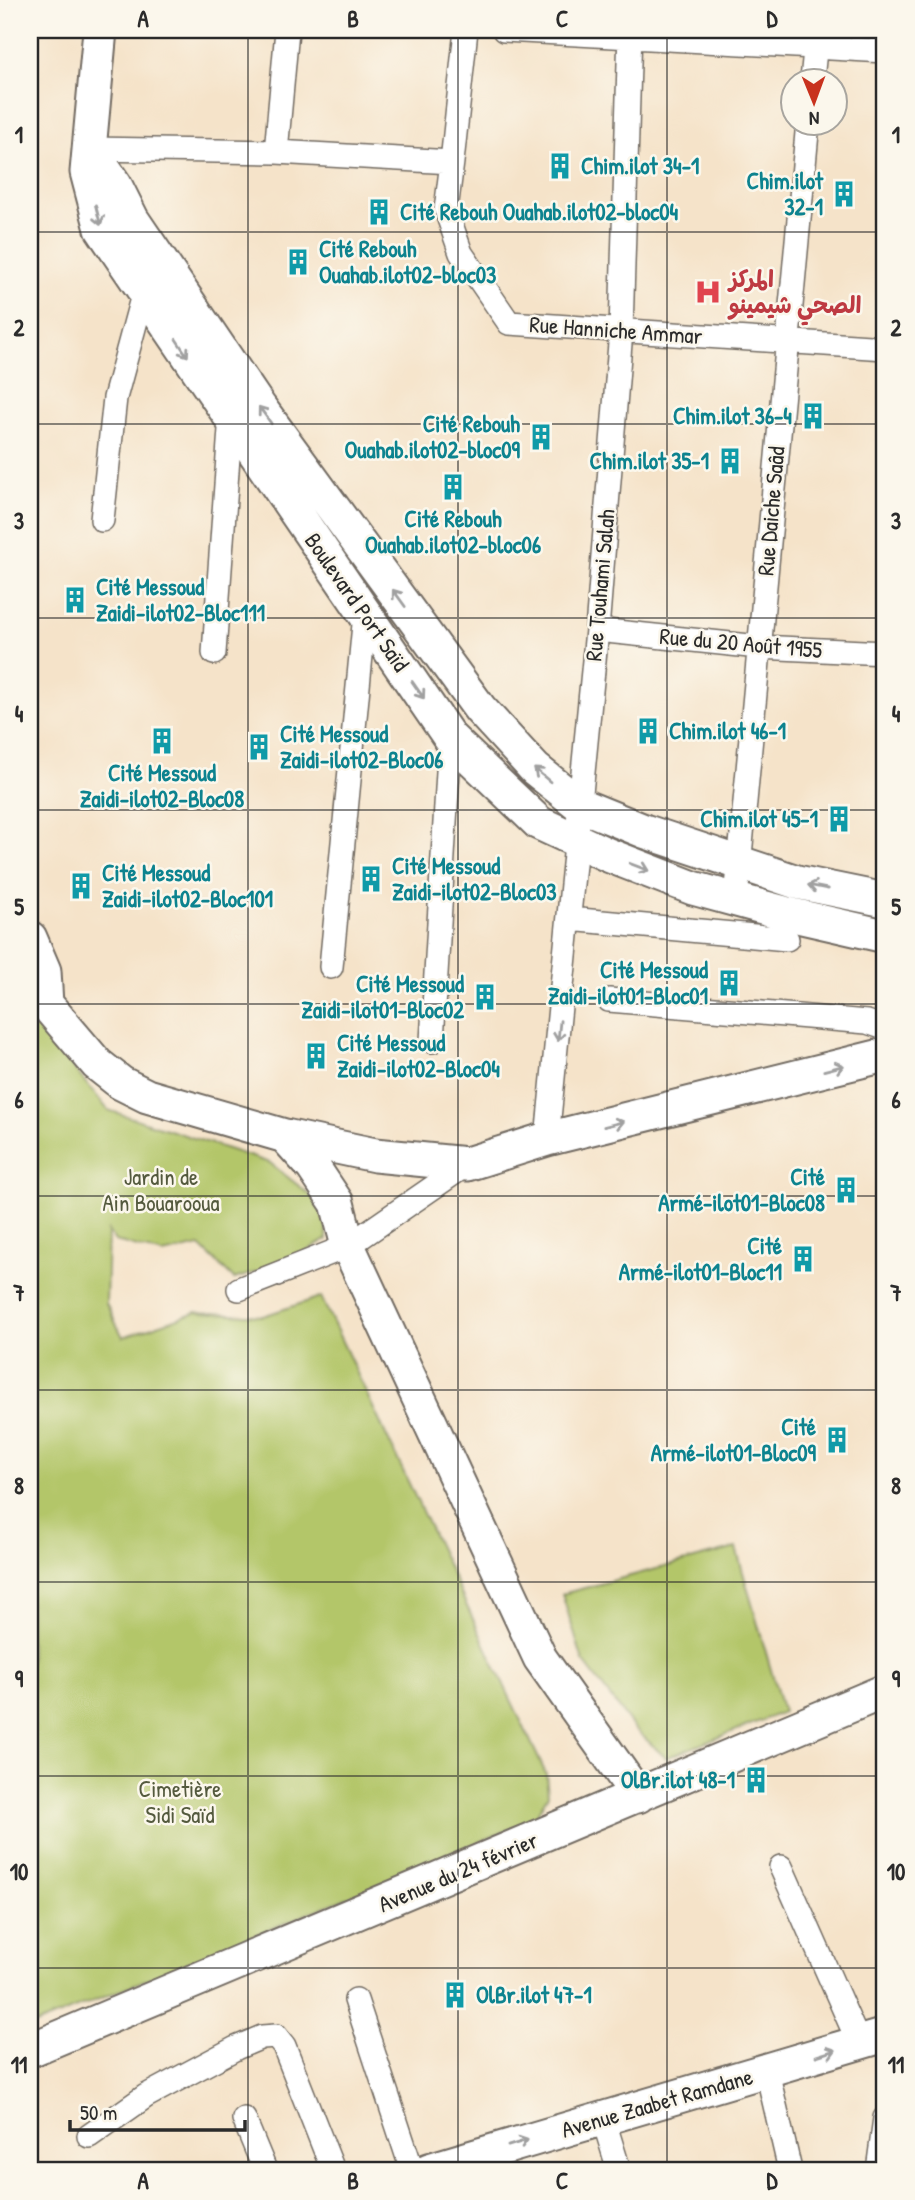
<svg xmlns="http://www.w3.org/2000/svg" width="915" height="2200" font-family="'Patrick Hand','Playpen Sans Arabic',sans-serif">
	<style>
		.green { fill: #b3c669; stroke: #6f784a; stroke-width: 2 }
		.lines { fill: none; stroke-linecap: round; stroke-linejoin: round }
		.street-casing { stroke: #726b62; stroke-width: 26 }
		.secondary-casing { stroke: #726b62; stroke-width: 37 }
		.street { stroke: #fff; stroke-width: 23 }
		.secondary { stroke: #fff; stroke-width: 33 }
		.oneway { stroke: #a0a0a0 }
		.grid { fill: none; stroke: #2b2b2b; stroke-width: 2; stroke-opacity: 0.55 }
		.labels { text-anchor: middle; stroke-width: 5; stroke-linejoin: round; paint-order: stroke }
		.culture-label { font-size: 23px; font-weight: bold; fill: #0d838f; stroke: #fbf7ec; text-anchor: end }
		.health-label { font-size: 23px; font-weight: bold; fill: #be3a42; stroke: #fbf7ec; text-anchor: start }
		.street-label { font-size: 23px; fill: #2b2b2b; stroke: #fbf7ec }
		.park-label { font-size: 23px; fill: #545a3e; stroke: #fbf7ec }
		.neatline { fill: none; stroke: #2b2b2b; stroke-width: 2.5 }
		.grid-label { font-size: 23px; text-anchor: middle; font-weight: bold; fill: #2b2b2b }
	</style>
	<rect width="100%" height="100%" fill="#fbf7ec"/>
	<filter id="ink" filterUnits="userSpaceOnUse"><feTurbulence type="fractalNoise" baseFrequency=".0143" numOctaves="2"/><feDisplacementMap in="SourceGraphic" scale="14" xChannelSelector="R" yChannelSelector="G"/><feConvolveMatrix kernelMatrix="1 2 1 2 8 2 1 2 1" color-interpolation-filters="sRGB"/></filter>
	<filter id="wash" filterUnits="userSpaceOnUse"><feTurbulence type="fractalNoise" baseFrequency=".00686" numOctaves="4" result="noise"/><feDisplacementMap in="SourceGraphic" scale="28" xChannelSelector="R" yChannelSelector="G"/><feGaussianBlur stdDeviation="1.57" result="paint"/><feColorMatrix in="noise" values="0 0 0 0 0 0 0 0 0 0 0 0 0 0 0 0 0 1.4 0 .05"/><feComposite in="paint" operator="in"/></filter>
	<g filter="url(#wash)">
		<rect width="100%" height="100%" fill="#f5e3c9"/>
		<path class="green" d="M30 1015 108 1110 270 1163 324 1206 327 1239 287 1263 234 1279 200 1246 163 1254 115 1241 108 1231 106 1304 123 1337 196 1312 263 1316 321 1297 546 1774 548 1795 534 1819 366 1890 30 2027Z
			M736 1548 783 1712 666 1758 634 1728 583 1661 562 1594Z"/>
	</g>
	<g filter="url(#ink)">
		<g class="lines">
			<g class="street-casing">
				<path id="street" d="M504 30 885 51
					M812 80 817 30
					M90 149 276 152 452 162 446 210 461 253 509 323 885 348
					M276 152 287 30
					M452 162 466 30
					M102 520 115 398 144 291
					M597 630 759 647 885 653
					M214 653 231 415
					M736 899 808 122
					M569 919 787 939
					M331 967 365 614
					M609 1000 867 1022 885 1028
					M432 1041 450 738
					M547 1139 597 630 621 331 630 30
					M239 1289 348 1246 467 1164
					M781 1867 859 2043
					M356 2000 412 2170
					M767 2071 790 2170
					M603 2118 619 2170
					M244 2119 265 2170
					M89 2136 146 2096 236 2048 262 2037 276 2036 284 2046 333 2170
					M878 2170 885 2118"/>
			</g>
			<g class="secondary-casing">
				<path id="secondary" d="M100 30 87 172 102 229 450 738 539 823 608 855 693 888 784 913 885 936
					M90 149 115 185 132 219 260 408 480 709 535 769 580 805 644 831 797 882 885 900
					M30 938 44 971 46 1004
					M30 997 46 1004 97 1064 121 1083 147 1096 285 1136 375 1155 467 1164 547 1139 885 1055
					M285 1136 313 1167 337 1203 348 1246 540 1658 638 1796
					M30 2050 885 1691
					M429 2170 885 2035"/>
			</g>
			<use href="#street" class="street"/>
			<use href="#secondary" class="secondary"/>
		</g>
		<defs><path id="oneway-shaft" d="M-6 0H5M1.5-3L5.5 0L1.5 3" fill="none" stroke-width="1.6" stroke-linecap="round" stroke-linejoin="round" transform="scale(1.75)"/></defs>
		<g class="oneway">
			<use href="#oneway-shaft" transform="translate(98 215) rotate(76)"/>
			<use href="#oneway-shaft" transform="translate(182 348) rotate(56)"/>
			<use href="#oneway-shaft" transform="translate(265 415) rotate(-126)"/>
			<use href="#oneway-shaft" transform="translate(399 598) rotate(-126)"/>
			<use href="#oneway-shaft" transform="translate(418 690) rotate(55)"/>
			<use href="#oneway-shaft" transform="translate(542 775) rotate(-140)"/>
			<use href="#oneway-shaft" transform="translate(639 867) rotate(21)"/>
			<use href="#oneway-shaft" transform="translate(818 887) rotate(-169)"/>
			<use href="#oneway-shaft" transform="translate(559 1031) rotate(96)"/>
			<use href="#oneway-shaft" transform="translate(834 1068) rotate(-14)"/>
			<use href="#oneway-shaft" transform="translate(614 1124) rotate(-14)"/>
			<use href="#oneway-shaft" transform="translate(826 2053) rotate(-17)"/>
			<use href="#oneway-shaft" transform="translate(518 2143) rotate(-17)"/>
		</g>
	</g>
	<path class="grid" d="M248 30V2170M458 30V2170M667 30V2170M30 232H885M30 424H885M30 618H885M30 810H885M30 1004H885M30 1196H885M30 1390H885M30 1582H885M30 1776H885M30 1968H885"/>
	<defs>
		<g id="building-bare" transform="scale(2.1)"><path d="M-4-6H4V6H1V3H-1V6H-4ZM-2.5-4.3h1.7v1.8h-1.7ZM.8-4.3h1.7v1.8H.8ZM-2.5-1h1.7V.8h-1.7ZM.8-1h1.7V.8H.8Z" fill="#0f9aa8" stroke="#fbf7ec" stroke-width="2.5" paint-order="stroke"/></g>
		<g id="hospital-bare" transform="scale(2.1)"><path d="M-5-5h3v3.5h4V-5h3V5h-3V1.5h-4V5h-3Z" fill="#e0444e" stroke="#fbf7ec" stroke-width="2.5" paint-order="stroke"/></g>
	</defs>
	<g fill-rule="evenodd">
		<use href="#building-bare" x="560" y="166"/>
		<use href="#building-bare" x="844" y="194"/>
		<use href="#building-bare" x="379" y="212"/>
		<use href="#building-bare" x="298" y="262"/>
		<use href="#hospital-bare" x="708" y="292"/>
		<use href="#building-bare" x="813" y="416"/>
		<use href="#building-bare" x="541" y="437"/>
		<use href="#building-bare" x="730" y="461"/>
		<use href="#building-bare" x="453" y="487"/>
		<use href="#building-bare" x="75" y="600"/>
		<use href="#building-bare" x="648" y="731"/>
		<use href="#building-bare" x="162" y="741"/>
		<use href="#building-bare" x="259" y="747"/>
		<use href="#building-bare" x="839" y="819"/>
		<use href="#building-bare" x="371" y="879"/>
		<use href="#building-bare" x="81" y="886"/>
		<use href="#building-bare" x="729" y="983"/>
		<use href="#building-bare" x="485" y="997"/>
		<use href="#building-bare" x="316" y="1056"/>
		<use href="#building-bare" x="846" y="1190"/>
		<use href="#building-bare" x="803" y="1259"/>
		<use href="#building-bare" x="837" y="1440"/>
		<use href="#building-bare" x="756" y="1780"/>
		<use href="#building-bare" x="455" y="1995"/>
	</g>
	<g class="labels">
		<g class="culture-label">
			<text x="581" y="174" text-anchor="start">Chim.ilot 34-1</text>
			<text x="823" y="189">Chim.ilot<tspan x="823" dy="26">32-1</tspan></text>
			<text x="400" y="220" text-anchor="start">Cité Rebouh Ouahab.ilot02-bloc04</text>
			<text x="319" y="257" text-anchor="start">Cité Rebouh<tspan x="319" dy="26">Ouahab.ilot02-bloc03</tspan></text>
			<text x="792" y="424">Chim.ilot 36-4</text>
			<text x="520" y="432">Cité Rebouh<tspan x="520" dy="26">Ouahab.ilot02-bloc09</tspan></text>
			<text x="709" y="469">Chim.ilot 35-1</text>
			<text x="453" y="527" text-anchor="middle">Cité Rebouh<tspan x="453" dy="26">Ouahab.ilot02-bloc06</tspan></text>
			<text x="96" y="595" text-anchor="start">Cité Messoud<tspan x="96" dy="26">Zaidi-ilot02-Bloc111</tspan></text>
			<text x="669" y="739" text-anchor="start">Chim.ilot 46-1</text>
			<text x="280" y="742" text-anchor="start">Cité Messoud<tspan x="280" dy="26">Zaidi-ilot02-Bloc06</tspan></text>
			<text x="162" y="781" text-anchor="middle">Cité Messoud<tspan x="162" dy="26">Zaidi-ilot02-Bloc08</tspan></text>
			<text x="818" y="827">Chim.ilot 45-1</text>
			<text x="392" y="874" text-anchor="start">Cité Messoud<tspan x="392" dy="26">Zaidi-ilot02-Bloc03</tspan></text>
			<text x="102" y="881" text-anchor="start">Cité Messoud<tspan x="102" dy="26">Zaidi-ilot02-Bloc101</tspan></text>
			<text x="708" y="978">Cité Messoud<tspan x="708" dy="26">Zaidi-ilot01-Bloc01</tspan></text>
			<text x="464" y="992">Cité Messoud<tspan x="464" dy="26">Zaidi-ilot01-Bloc02</tspan></text>
			<text x="337" y="1051" text-anchor="start">Cité Messoud<tspan x="337" dy="26">Zaidi-ilot02-Bloc04</tspan></text>
			<text x="825" y="1185">Cité<tspan x="825" dy="26">Armé-ilot01-Bloc08</tspan></text>
			<text x="782" y="1254">Cité<tspan x="782" dy="26">Armé-ilot01-Bloc11</tspan></text>
			<text x="816" y="1435">Cité<tspan x="816" dy="26">Armé-ilot01-Bloc09</tspan></text>
			<text x="735" y="1788">OlBr.ilot 48-1</text>
			<text x="476" y="2003" text-anchor="start">OlBr.ilot 47-1</text>
		</g>
		<g class="health-label">
			<text x="729" y="287">المركز<tspan x="729" dy="26">الصحي شيمينو</tspan></text>
		</g>
		<g class="street-label">
			<text transform="translate(616 330) rotate(4)" y="8">Rue Hanniche Ammar</text>
			<text transform="translate(771 511) rotate(-85)" y="8">Rue Daiche Saâd</text>
			<text transform="translate(600 585) rotate(-85)" y="8">Rue Touhami Salah</text>
			<text transform="translate(357 602) rotate(55)" y="8">Boulevard Port Saïd</text>
			<text transform="translate(741 643) rotate(5)" y="8">Rue du 20 Août 1955</text>
			<text transform="translate(458 1872) rotate(-23)" y="8">Avenue du 24 février</text>
			<text transform="translate(657 2103) rotate(-16)" y="8">Avenue Zaabet Ramdane</text>
		</g>
		<g class="park-label">
			<text x="161" y="1185">Jardin de<tspan x="161" dy="26">Ain Bouarooua</tspan></text>
			<text x="180" y="1797">Cimetière<tspan x="180" dy="26">Sidi Saïd</tspan></text>
		</g>
	</g>
	<rect width="915" height="2200" fill="none" stroke="#fbf7ec" stroke-width="77"/>
	<g transform="translate(814 102) rotate(179)"><circle r="33" fill="#fbf7ec" stroke="#a8a59f" stroke-width="2"/>
	<path d="M0-5L12 26L0 18L-12 26Z" fill="#c8321e"/>
	<text y="-10" font-size="19" font-weight="bold" text-anchor="middle" fill="#2b2b2b">N</text>
	</g>
	<path d="M70 2120v10h175v-10" fill="none" stroke="#2b2b2b" stroke-width="3.5"/>
	<text x="80" y="2120" font-size="21" fill="#2b2b2b" stroke="#fbf7ec" stroke-width="5" paint-order="stroke">50 m</text>
	<rect x="38" y="38" width="838" height="2124" class="neatline"/>
	<g class="grid-label">
		<text x="143" y="27">A</text>
		<text x="353" y="27">B</text>
		<text x="562" y="27">C</text>
		<text x="772" y="27">D</text>
		<text x="19" y="143">1</text>
		<text x="896" y="143">1</text>
		<text x="19" y="336">2</text>
		<text x="896" y="336">2</text>
		<text x="19" y="529">3</text>
		<text x="896" y="529">3</text>
		<text x="19" y="722">4</text>
		<text x="896" y="722">4</text>
		<text x="19" y="915">5</text>
		<text x="896" y="915">5</text>
		<text x="19" y="1108">6</text>
		<text x="896" y="1108">6</text>
		<text x="19" y="1301">7</text>
		<text x="896" y="1301">7</text>
		<text x="19" y="1494">8</text>
		<text x="896" y="1494">8</text>
		<text x="19" y="1687">9</text>
		<text x="896" y="1687">9</text>
		<text x="19" y="1880">10</text>
		<text x="896" y="1880">10</text>
		<text x="19" y="2073">11</text>
		<text x="896" y="2073">11</text>
		<text x="143" y="2189">A</text>
		<text x="353" y="2189">B</text>
		<text x="562" y="2189">C</text>
		<text x="772" y="2189">D</text>
	</g>
</svg>
